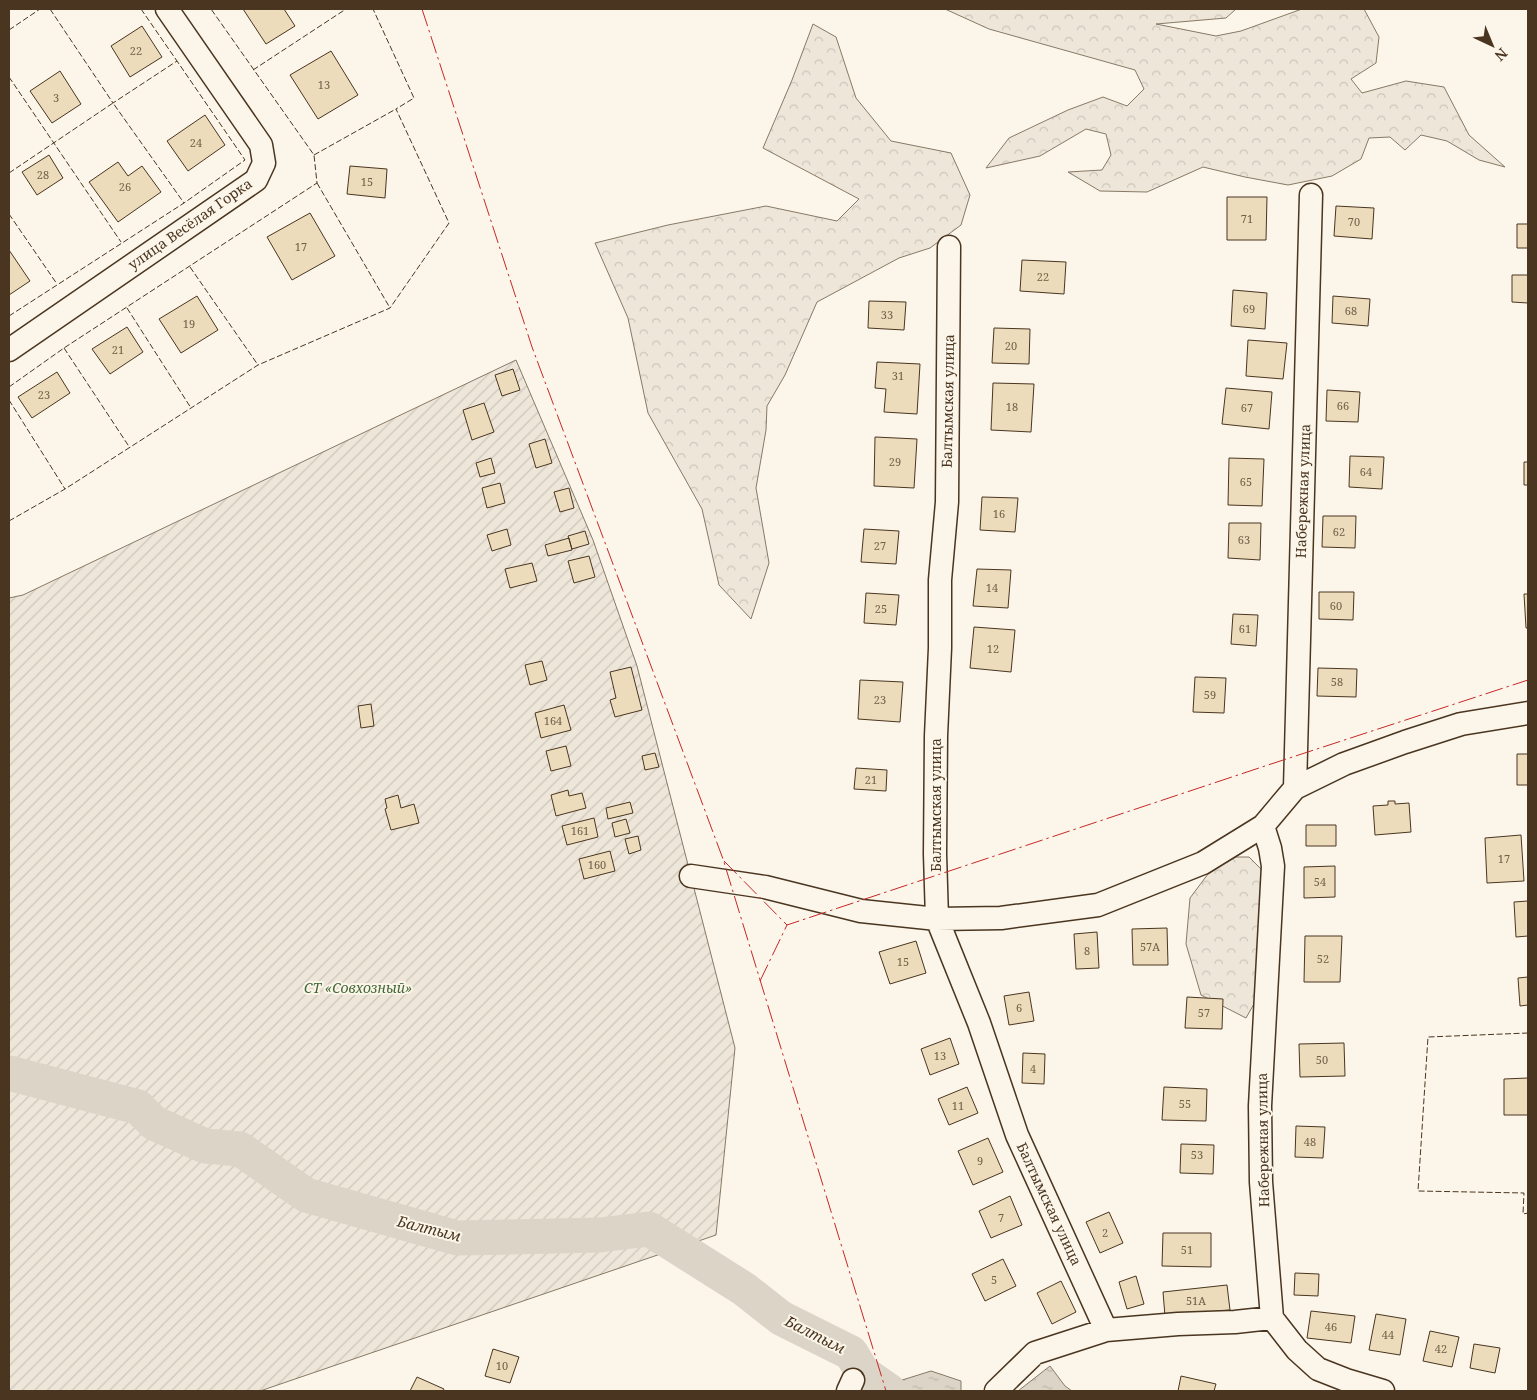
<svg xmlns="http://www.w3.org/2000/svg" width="1537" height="1400" font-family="'Noto Serif',serif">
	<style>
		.forest { fill: url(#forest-crowns); stroke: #887966 }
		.garden { fill: url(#garden-furrows); stroke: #887966 }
		.water { fill: url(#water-ripples); stroke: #887966 }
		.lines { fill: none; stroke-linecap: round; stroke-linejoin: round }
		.river { stroke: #dcd4c6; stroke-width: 35 }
		.building { fill: #ecdcbc; stroke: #4a3520 }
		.minor-casing { stroke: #4a3520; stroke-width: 25 }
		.minor { stroke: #fbf6e9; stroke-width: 22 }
		.fence { stroke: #4a3520; stroke-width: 1; stroke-dasharray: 6 2.5; stroke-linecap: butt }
		.power { stroke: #c62828; stroke-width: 1; stroke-dasharray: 18 4 2.5 4; stroke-linecap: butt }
		.labels { text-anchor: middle; stroke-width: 4; stroke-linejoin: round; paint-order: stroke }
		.number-label { font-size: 11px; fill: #725f47 }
		.street-label { font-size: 14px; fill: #4a3520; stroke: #fbf6e9 }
		.park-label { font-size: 14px; font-style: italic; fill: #436837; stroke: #fbf6e9 }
		.water-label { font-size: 15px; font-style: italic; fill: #4a3520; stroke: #fbf6e9 }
	</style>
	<defs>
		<pattern id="forest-crowns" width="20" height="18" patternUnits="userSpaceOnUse" patternTransform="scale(1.25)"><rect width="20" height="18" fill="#ede6d9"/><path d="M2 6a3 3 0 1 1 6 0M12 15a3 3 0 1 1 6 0" fill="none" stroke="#cdc6ba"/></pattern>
		<pattern id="garden-furrows" width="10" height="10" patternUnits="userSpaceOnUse" patternTransform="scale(1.25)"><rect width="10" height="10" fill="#ede6d9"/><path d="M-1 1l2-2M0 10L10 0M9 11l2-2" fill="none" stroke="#cdc6ba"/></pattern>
		<pattern id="water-ripples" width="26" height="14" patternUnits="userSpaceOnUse" patternTransform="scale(1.25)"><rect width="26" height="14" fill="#dcd4c6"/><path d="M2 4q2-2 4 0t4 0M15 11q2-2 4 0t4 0" fill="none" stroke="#beb7aa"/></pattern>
	</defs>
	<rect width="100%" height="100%" fill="#fbf6e9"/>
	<path class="forest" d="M945 9H1236L1226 18 1156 24 1216 36 1241 31 1302 9H1364L1379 37 1376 63 1351 79 1362 93 1406 81 1444 87 1469 135 1505 167 1479 160 1447 141 1421 135 1405 150 1390 137 1369 138 1361 159 1332 176 1288 185 1245 177 1203 167 1147 192 1100 191 1068 172 1102 170 1111 155 1106 134 1086 129 1040 156 986 168 1009 138 1068 110 1103 97 1127 106 1144 89 1135 70 989 29Z
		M813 24 836 37 856 98 891 141 951 153 970 195 961 225 930 248 899 258 817 302 785 375 767 406 766 430 756 488 769 563 751 619 719 585 702 509 648 413 628 318 595 243 668 225 766 206 837 221 859 199 763 148 792 80Z
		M1233 857H1249L1261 869 1265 900 1259 995 1246 1018 1201 995 1186 944 1190 898 1208 874Z"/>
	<path class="garden" d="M516 360 593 540 637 666 735 1048 716 1235 260 1391H9V598L23 595Z"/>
	<path class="water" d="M1050 1366 1065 1386 1072 1391H1018Z
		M931 1371 961 1381V1391H897L899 1381Z"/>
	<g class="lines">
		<path class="river" d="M9 1073 138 1107 154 1123 205 1146 240 1149 306 1195 457 1238 600 1235 649 1229 744 1289 781 1318 851 1353 863 1373 889 1391"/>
	</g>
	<path class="building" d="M243 9H284L295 26 266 44Z
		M142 26 162 57 130 77 111 46Z
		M331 51 358 95 318 119 290 75Z
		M60 71 81 104 52 123 30 91Z
		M205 115 225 145 188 171 167 141Z
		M49 155 63 178 37 195 22 172Z
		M118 162 128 176 142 166 161 192 118 222 89 182Z
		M350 166 387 169 385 198 347 194Z
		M1227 197H1267L1266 240H1227Z
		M1336 206 1374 208 1372 239 1334 236Z
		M310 213 335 256 292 280 267 237Z
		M1517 224H1528V248H1517Z
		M9 250 30 281 9 295Z
		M1022 260 1066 262 1064 294 1020 291Z
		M1512 275H1528V303L1512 302Z
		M1233 290 1267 293 1265 329 1231 326Z
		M197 296 218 330 181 353 159 319Z
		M1333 296 1370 299 1368 326 1332 323Z
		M869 301 906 302 904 330 868 328Z
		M127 327 143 352 110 374 92 349Z
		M994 328 1030 329 1029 364 992 363Z
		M1248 340 1287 343 1283 379 1246 376Z
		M877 362 920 364 917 414 884 412 886 389 875 388Z
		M513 369 520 390 502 396 495 375Z
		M57 372 70 393 32 418 18 397Z
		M993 383 1034 384 1031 432 991 430Z
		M1226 388 1272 392 1269 429 1222 424Z
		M1327 390 1360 392 1358 422 1326 421Z
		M484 403 494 432 472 440 463 410Z
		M875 437 917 439 914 488 874 486Z
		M545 439 552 463 536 468 529 444Z
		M1350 456 1384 457 1382 489 1349 487Z
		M491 458 495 473 480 477 476 463Z
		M1229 458 1264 459 1262 506 1228 505Z
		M1524 462H1528V485H1524Z
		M500 483 505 503 487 508 482 488Z
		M569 488 574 508 560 512 554 492Z
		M982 497 1018 498 1015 532 980 530Z
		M1323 516H1356L1355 548 1322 547Z
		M1229 523H1261L1260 560 1228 558Z
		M507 529 511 545 492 551 487 535Z
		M864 529 899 531 896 564 861 562Z
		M585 531 589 544 572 549 568 536Z
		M569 538 572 550 548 556 545 545Z
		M589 556 595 577 574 583 568 561Z
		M532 563 537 581 510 588 505 569Z
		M977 569 1011 570 1008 608 973 606Z
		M1319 592H1354L1353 620 1319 619Z
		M866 593 899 595 896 625 864 623Z
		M1524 594H1528V628H1526Z
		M1233 614 1258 615 1256 646 1231 644Z
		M974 627 1015 630 1011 672 970 668Z
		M542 661 547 680 530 685 525 665Z
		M631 667 642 710 615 717 610 700 616 698 610 672Z
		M1318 668 1357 669 1356 697 1317 696Z
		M1195 677 1226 678 1224 713 1193 712Z
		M860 680 903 682 900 722 858 719Z
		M371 704 374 726 361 728 358 706Z
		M564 705 571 730 541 738 535 713Z
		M566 746 571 766 551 771 546 751Z
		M655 753 659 767 645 770 642 756Z
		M1517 754H1528V785H1517Z
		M856 768 887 770 886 791 854 789Z
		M568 790 569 796 582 793 586 808 556 816 551 795Z
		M398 795 401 808 414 804 419 823 391 830 385 809 387 808 385 799Z
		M1388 801H1395V804L1409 803 1411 832 1375 835 1373 806 1388 805Z
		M630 802 633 813 608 819 606 808Z
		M594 818 598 837 567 845 562 826Z
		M626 819 630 833 615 837 612 823Z
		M1306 825H1336V846H1306Z
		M1521 835 1524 881 1487 883 1485 838Z
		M638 836 641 850 629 854 625 839Z
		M610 851 615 871 584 879 579 859Z
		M1335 866V897L1304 898V867Z
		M1528 901V936L1516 937 1514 902Z
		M1167 928 1168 965H1133L1132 929Z
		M1097 932 1099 968 1076 969 1074 934Z
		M1305 936H1342L1340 982H1304Z
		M916 941 926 973 890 984 879 952Z
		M1528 977V1005L1520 1006 1518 978Z
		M1029 992 1034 1021 1009 1025 1004 996Z
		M1187 997 1223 999 1222 1029 1185 1028Z
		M950 1038 959 1064 930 1075 921 1049Z
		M1344 1043 1345 1076 1300 1077 1299 1044Z
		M1023 1053 1045 1054 1044 1084 1022 1083Z
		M1528 1078V1115H1504V1079Z
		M967 1087 978 1113 949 1125 938 1099Z
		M1164 1087 1207 1089 1206 1121 1162 1120Z
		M1296 1126 1325 1127 1323 1158 1295 1157Z
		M988 1138 1003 1172 973 1185 958 1151Z
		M1181 1144 1214 1145 1213 1174 1180 1173Z
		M1010 1196 1022 1225 991 1238 979 1211Z
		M1109 1212 1123 1243 1100 1253 1086 1222Z
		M1163 1233H1211V1267L1162 1266Z
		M1003 1259 1016 1286 985 1301 972 1274Z
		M1295 1273 1319 1274 1318 1296 1294 1295Z
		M1136 1276 1144 1304 1127 1309 1119 1282Z
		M1061 1281 1076 1312 1052 1324 1037 1293Z
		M1227 1285 1230 1310 1165 1316 1163 1292Z
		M1311 1311 1355 1316 1351 1343 1307 1338Z
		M1376 1314 1406 1319 1400 1355 1369 1350Z
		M1430 1331 1459 1337 1452 1367 1423 1361Z
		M1474 1344 1500 1348 1495 1373 1470 1368Z
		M493 1349 519 1357 510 1383 485 1376Z
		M1181 1376 1216 1384 1214 1391H1178Z
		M417 1377 444 1389 443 1391H410Z"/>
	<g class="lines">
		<g class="minor-casing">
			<path id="minor" d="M949 247 947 502 940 580V648L936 736 935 854 937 919 979 1023 1017 1135 1106 1330
				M9 350 256 180 264 163 261 145 167 9
				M1295 788 1311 195
				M1263 826 1270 848 1273 866 1260 1106 1261 1182 1272 1318 1297 1350 1318 1369 1346 1380 1383 1391
				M691 876 765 887 861 911 937 919 1001 918 1098 905 1203 863 1263 826 1295 788 1344 764 1405 742 1461 724 1528 713
				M848 1391 853 1380
				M996 1391 1035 1353 1106 1330 1178 1324 1235 1322 1272 1318"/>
		</g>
		<use href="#minor" class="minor"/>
		<path class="fence" d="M141 9 177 61
			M9 30 40 9
			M253 70 346 9
			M9 77 121 242
			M314 155 396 109
			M9 173 113 103 184 203
			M317 183 390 308
			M9 214 57 284
			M190 267 258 365
			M127 308 191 408
			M9 316 184 203 245 160 177 61 113 103 50 9
			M64 348 130 448
			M9 387 64 348 317 183 314 155 211 9
			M9 400 65 489
			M9 521 65 489 258 365 390 308 449 223 396 109 414 98 373 9
			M1528 1033 1428 1037 1418 1191 1524 1193 1523 1214 1528 1213"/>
		<path class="power" d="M422 9 532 347 723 859 886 1391
			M724 861 787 925
			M760 981 787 925 1268 765 1528 680"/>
	</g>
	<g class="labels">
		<g class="number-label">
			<text x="136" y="55">22</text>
			<text x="324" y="89">13</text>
			<text x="56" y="102">3</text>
			<text x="196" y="147">24</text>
			<text x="43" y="179">28</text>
			<text x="367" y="186">15</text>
			<text x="125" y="191">26</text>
			<text x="1247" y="223">71</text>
			<text x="1354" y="226">70</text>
			<text x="301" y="251">17</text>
			<text x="1043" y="281">22</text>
			<text x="1249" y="313">69</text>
			<text x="1351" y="315">68</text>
			<text x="887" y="319">33</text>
			<text x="189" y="328">19</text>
			<text x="1011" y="350">20</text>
			<text x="118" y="354">21</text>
			<text x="898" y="380">31</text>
			<text x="44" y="399">23</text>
			<text x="1343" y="410">66</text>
			<text x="1012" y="411">18</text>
			<text x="1247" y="412">67</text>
			<text x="895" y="466">29</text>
			<text x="1366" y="476">64</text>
			<text x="1246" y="486">65</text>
			<text x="999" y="518">16</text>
			<text x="1339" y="536">62</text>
			<text x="1244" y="544">63</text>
			<text x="880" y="550">27</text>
			<text x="992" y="592">14</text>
			<text x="1336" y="610">60</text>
			<text x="881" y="613">25</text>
			<text x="1245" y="633">61</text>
			<text x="993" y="653">12</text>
			<text x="1337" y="686">58</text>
			<text x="1210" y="699">59</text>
			<text x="880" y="704">23</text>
			<text x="553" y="725">164</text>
			<text x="871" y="784">21</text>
			<text x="580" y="835">161</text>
			<text x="1504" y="863">17</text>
			<text x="597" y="869">160</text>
			<text x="1320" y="886">54</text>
			<text x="1150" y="951">57А</text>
			<text x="1087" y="955">8</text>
			<text x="1323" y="963">52</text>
			<text x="903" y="966">15</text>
			<text x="1019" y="1012">6</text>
			<text x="1204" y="1017">57</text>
			<text x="940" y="1060">13</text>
			<text x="1322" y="1064">50</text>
			<text x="1033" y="1073">4</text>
			<text x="1185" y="1108">55</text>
			<text x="958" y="1110">11</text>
			<text x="1310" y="1146">48</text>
			<text x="1197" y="1159">53</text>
			<text x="980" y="1165">9</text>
			<text x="1001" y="1222">7</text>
			<text x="1105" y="1237">2</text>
			<text x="1187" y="1254">51</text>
			<text x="994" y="1284">5</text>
			<text x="1196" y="1305">51А</text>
			<text x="1331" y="1331">46</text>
			<text x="1388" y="1339">44</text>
			<text x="1441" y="1353">42</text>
			<text x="502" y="1370">10</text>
		</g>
		<g class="street-label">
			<text transform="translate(190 224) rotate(-35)" y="5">улица Весёлая Горка</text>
			<text transform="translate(948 401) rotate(-89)" y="5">Балтымская улица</text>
			<text transform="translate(1303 491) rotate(-88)" y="5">Набережная улица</text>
			<text transform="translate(936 805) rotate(-90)" y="5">Балтымская улица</text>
			<text transform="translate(1263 1140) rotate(-91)" y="5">Набережная улица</text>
			<text transform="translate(1049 1204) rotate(65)" y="5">Балтымская улица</text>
		</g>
		<g class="park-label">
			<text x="358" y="993">СТ «Совхозный»</text>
		</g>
		<g class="water-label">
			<text transform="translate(429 1229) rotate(14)" y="5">Балтым</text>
			<text transform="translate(815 1335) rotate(27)" y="5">Балтым</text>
		</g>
	</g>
	<rect width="1537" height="1400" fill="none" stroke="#4a3520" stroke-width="20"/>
	<g transform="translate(1492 45) rotate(136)" stroke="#fbf6e9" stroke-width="4" paint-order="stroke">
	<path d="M0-4L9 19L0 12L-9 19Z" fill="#4a3520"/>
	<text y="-8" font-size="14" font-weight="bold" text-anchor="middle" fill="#4a3520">N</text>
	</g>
</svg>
